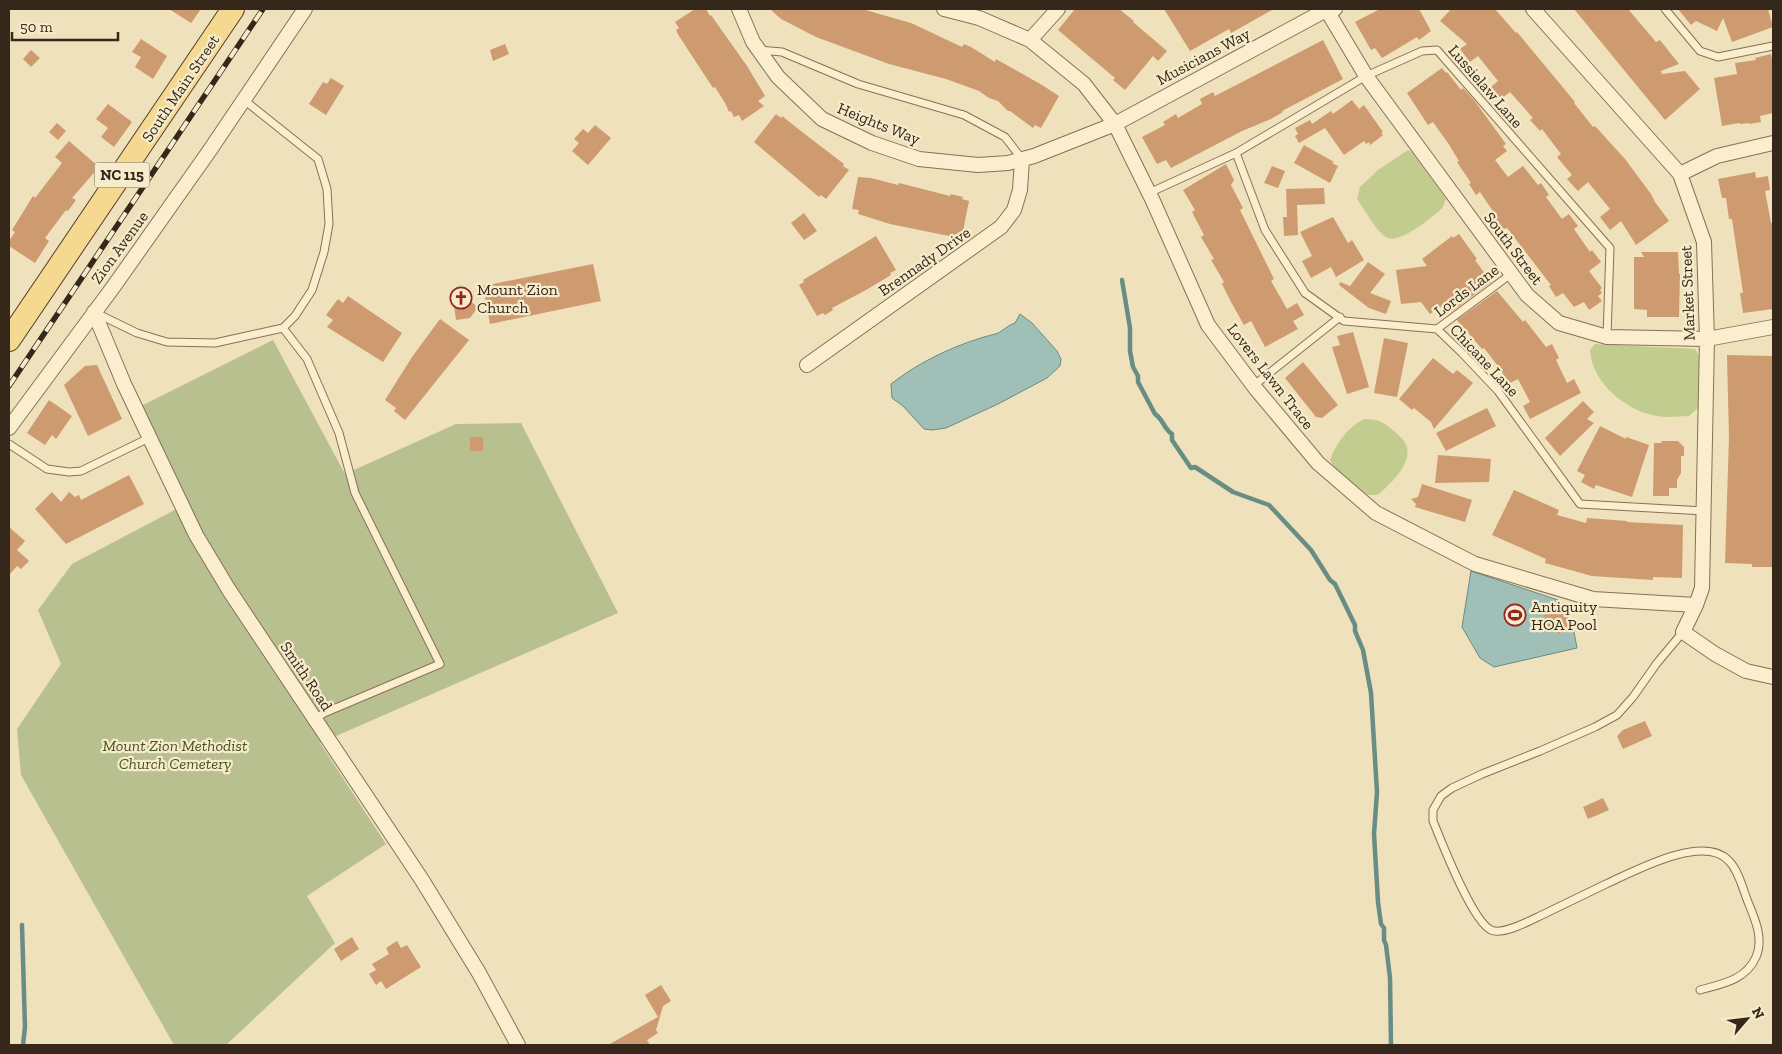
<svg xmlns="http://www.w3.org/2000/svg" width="1782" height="1054" font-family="'Zilla Slab',serif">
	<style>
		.green { fill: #c3cc8f }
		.cemetery { fill: #b9c08f }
		.water { fill: #9fbfb7; stroke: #678d84 }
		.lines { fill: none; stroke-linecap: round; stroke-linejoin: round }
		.stream { stroke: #678d84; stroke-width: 4.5 }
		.building { fill: #ce9a6f }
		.service-casing { stroke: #867155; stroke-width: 9 }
		.minor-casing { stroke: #867155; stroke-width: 16 }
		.primary-casing { stroke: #533e2a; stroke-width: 24 }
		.service { stroke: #faeece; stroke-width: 7 }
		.minor { stroke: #faeece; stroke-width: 14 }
		.primary { stroke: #f5d990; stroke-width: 22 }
		.rail-casing { stroke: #35281a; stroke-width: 5.5 }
		.rail { stroke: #f6ebcb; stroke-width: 4; stroke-dasharray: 11; stroke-linecap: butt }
		.labels { text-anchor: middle; stroke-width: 4.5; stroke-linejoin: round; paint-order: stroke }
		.shield { fill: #f6ebcb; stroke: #6f624f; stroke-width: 1 }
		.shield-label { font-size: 15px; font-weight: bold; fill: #35281a }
		.street-label { font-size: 16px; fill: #35281a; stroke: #f6ebcb }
		.poi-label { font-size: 16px; fill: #35281a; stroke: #f6ebcb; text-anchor: start }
		.park-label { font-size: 16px; font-style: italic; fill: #445220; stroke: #f6ebcb }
	</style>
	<rect width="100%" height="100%" fill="#efe1bb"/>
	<path class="green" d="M1408 150 1412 152 1446 199C1444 203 1444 207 1441 209 1432 218 1400 243 1388 238 1377 234 1364 208 1357 199L1360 187 1378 170Z
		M1595 344 1695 349 1699 356 1698 408 1689 416C1679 416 1667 418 1657 416 1626 411 1592 383 1590 350Z
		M1364 419C1379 419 1384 422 1395 432 1398 435 1402 438 1404 441 1417 460 1391 483 1379 494 1376 495 1373 495 1370 495 1358 493 1335 471 1330 460 1336 443 1348 427 1364 419Z"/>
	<path class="cemetery" d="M273 340 345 474 456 424 521 423 618 613 320 743 386 844 307 896 335 943 226 1045H174L21 775 17 729 61 664 38 610 72 564 186 504 141 406Z"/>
	<path class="water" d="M1020 314 1032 323 1057 351 1061 359 1060 366 1047 378 998 404 946 428 932 430 924 429 903 406 892 398 891 384C920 361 959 343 995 334 1001 333 1006 326 1015 323Z
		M1471 571 1558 600 1573 627 1577 648 1494 667 1480 658 1462 627Z"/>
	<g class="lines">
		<path class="stream" d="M1122 280 1130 328V351L1133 367 1138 376V382L1155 414C1163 419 1164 429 1172 434V440L1191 468 1195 467 1233 492 1269 505 1311 550 1330 580 1335 584 1355 625V631L1363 650 1371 693 1377 792 1374 834 1378 902 1381 924 1384 928V940L1386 945 1390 978 1391 1045
			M22 925 25 1027 23 1045"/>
	</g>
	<path class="building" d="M169 9H201L191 23Z
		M695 9H706L710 16 711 15 747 66 765 96 758 101 764 106 742 121 739 115 734 117 731 111 729 112 725 103 715 87 713 88 679 36 676 30 679 28 675 22Z
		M770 9H862L911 23 962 47 964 44 971 47 995 62 996 59 1042 85 1059 96 1041 128 1035 125 1033 128 1010 111H1008L998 101 989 98 979 91 946 79 889 64 816 37 781 19Z
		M1075 9H1119L1134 21 1133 22 1167 51 1158 61 1153 56 1125 90 1113 80 1115 78 1058 30Z
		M1164 9H1274L1231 33 1229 29 1190 51Z
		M1380 9H1419L1431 31 1419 40 1417 37 1382 58 1375 48 1371 50 1355 22Z
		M1451 9H1495L1516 33 1517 32 1575 102 1574 103 1593 127 1595 126 1625 159 1651 194 1655 202 1669 221 1636 245 1621 221 1610 230 1600 217 1610 209 1588 182 1578 191 1567 179 1572 175 1557 157 1561 154 1542 129 1540 131 1530 120 1533 118 1510 92 1501 99 1491 87 1498 81 1478 56 1470 62 1460 49 1467 44 1440 21Z
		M1574 9H1628L1656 42 1660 40 1679 64 1661 71 1662 74 1685 71 1700 89 1665 120Z
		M1678 9H1768L1773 27 1732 42 1723 18 1717 31 1696 21 1691 25Z
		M141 39 167 56 153 79 135 67 141 57 132 52Z
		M1323 40 1343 79 1282 111 1283 112 1271 119 1242 131 1171 168 1166 160 1157 164 1142 137 1165 125 1163 122 1176 114 1178 118 1202 104 1200 99 1213 92 1215 96Z
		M505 44 509 54 493 61 490 50Z
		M31 50 40 58 31 67 23 59Z
		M1771 54 1773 65V113L1760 116 1761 122 1749 124V123L1740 124 1739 123 1722 126 1714 78 1737 74 1735 63 1756 60 1755 58Z
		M1442 68 1446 73 1447 72 1461 90 1463 88 1474 100 1506 144 1503 146 1507 151 1495 160 1508 177 1523 166 1538 185 1541 183 1549 195 1546 197 1562 219 1569 214 1578 226 1574 229 1590 252 1592 250 1601 262 1589 271 1602 288 1600 290 1602 293 1598 296 1602 301 1589 310 1584 302 1574 307 1563 293 1556 297 1549 286 1551 285 1507 228 1501 230 1494 220 1497 217 1480 192 1476 195 1469 184 1471 183 1457 162 1459 161 1448 143 1433 122 1428 125 1407 93Z
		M331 78 344 86 326 115 309 104 323 82 327 84Z
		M1352 100 1359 109 1364 105 1383 132 1381 133 1383 135 1370 145 1369 142 1366 144 1364 141 1344 155 1325 128 1299 143 1295 136 1298 134 1295 128 1310 120 1312 124 1331 111 1333 114Z
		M108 104 132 122 114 147 101 137 108 128 96 119Z
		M776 114 781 118 782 116 806 135 844 164 843 166 849 170 826 199 821 195 819 197 754 142Z
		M57 123 66 131 58 140 49 132Z
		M595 125 611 138 588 165 572 151 579 143 574 139 583 129 588 133Z
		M69 141 99 167 72 198 76 200 68 211 66 210 45 238 49 241 35 263 9 246V241L15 232 12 230 33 196 35 198 62 163 55 157Z
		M1304 145 1334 162 1332 163 1338 166 1330 183 1294 163Z
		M1226 164 1234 180 1231 185 1243 208 1240 210 1274 279 1271 281 1287 309 1297 303 1304 315 1293 321 1298 329 1265 347 1251 321 1244 325 1231 302 1222 284 1224 282 1211 260 1214 259 1201 237 1204 235 1192 212 1195 210 1183 190Z
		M1272 166 1285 171 1278 188 1264 183Z
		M1755 172 1756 178 1768 176 1770 190 1765 191 1771 223H1773V309L1743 313 1740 293H1743L1732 219H1729L1726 198H1722L1718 179Z
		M858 177 871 178 898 185 899 183 950 196 951 194 963 197 962 199 969 201 962 236 955 234 954 237 890 224 858 214 859 210 852 209Z
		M1324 188 1325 204 1297 205 1298 235 1284 236 1283 217H1287L1286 189Z
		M804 213 817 231 804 240 791 223Z
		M1333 217 1348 243 1352 240 1364 260 1336 277 1331 267 1311 278 1302 261 1312 256 1300 232Z
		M1459 234 1477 259 1475 260 1491 282 1451 312 1445 304 1430 314 1421 302 1401 304 1396 270 1427 266 1422 259 1452 236 1453 238Z
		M876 236 896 270 890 273 891 275 866 290 832 308 833 310 825 315 823 313 817 316 799 285 804 282 803 280Z
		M1641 252H1678L1679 274H1680L1679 317H1647V310L1634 309V257H1644Z
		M1368 262 1385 274 1370 293 1391 301 1386 314 1369 308 1339 285 1340 282 1350 286Z
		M593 264 601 301 490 324 483 286Z
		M1497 291 1523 322 1525 320 1546 347 1552 344 1559 358 1556 360 1567 383 1574 379 1581 393 1530 419 1523 406 1530 402 1518 379 1508 384 1501 370 1484 348 1482 349 1457 320Z
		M348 296 402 333 383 362 327 327 333 320 326 315 338 299 343 303Z
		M467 299 478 307 470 318 456 320 454 306 459 300Z
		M440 319 469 340 405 420 394 411 396 408 385 400 412 357Z
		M1353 332 1369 387 1347 394 1332 347 1340 345 1337 336Z
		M1384 338 1408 343 1397 397 1374 393Z
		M1727 355 1773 356V567H1752V564L1725 563 1729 437Z
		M1433 358 1453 374 1457 370 1473 383 1434 429 1431 422 1414 408 1412 410 1399 399Z
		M1303 362 1338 405 1322 418 1316 417 1285 378Z
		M97 365 122 419 88 436 64 385 85 366Z
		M49 400 72 416 56 439 52 435 45 445 27 433Z
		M1583 401 1594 412 1587 419 1594 423 1560 456 1545 438Z
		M1487 408 1496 426 1446 451 1436 433Z
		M1600 426 1626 439V437L1649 445 1632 497 1596 485 1594 489 1581 482 1585 475 1577 471Z
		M470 437H483V451H470Z
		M1662 441H1678L1684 447V456H1681V473L1677 480V488H1669V496H1653L1654 443H1661Z
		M1438 455 1491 459 1489 482 1435 483Z
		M129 475 144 504 66 544 35 509 52 492 61 502 69 492 75 497 79 495 81 500Z
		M1422 484 1472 500 1465 522 1415 507 1416 504 1411 499 1418 497Z
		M1514 490 1559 510 1557 515 1586 523 1587 518 1627 521V522L1683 525 1682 578 1653 577V580L1592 576 1545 563 1546 559 1492 535Z
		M9 527 25 541 17 550 29 561 21 569 17 566 9 575Z
		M1559 603 1567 618 1568 631 1558 634 1548 626 1544 614 1549 606Z
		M1645 721 1652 736 1623 749 1617 736 1623 730Z
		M1603 798 1609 810 1588 819 1583 807Z
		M352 937 359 949 341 961 334 949Z
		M397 941 401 948 407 945 421 967 386 989 381 981 376 985 369 974 376 970 372 964 389 954 386 948Z
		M661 985 671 1001 663 1006 656 1030 658 1033 647 1040 650 1045H608L658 1017 645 995Z"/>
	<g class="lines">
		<g class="service-casing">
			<path id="service" d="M1665 9 1700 51 1718 57 1773 46
				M758 50 782 52 858 84 964 115 1005 137 1022 159
				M1236 153 1265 230 1305 293 1344 321 1437 329 1462 353 1498 391 1580 504 1704 511
				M1149 193 1236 153 1366 76 1422 51 1437 50 1610 248 1607 337
				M96 313 137 333 167 342 215 343 283 328 295 316 312 290 324 252 329 224 327 189 318 159 244 100
				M283 328 307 359 339 433 355 493 440 664 324 713 315 719
				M1437 329 1511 274
				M1253 386 1340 317
				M9 444 47 469 69 472 81 471 149 438
				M1683 632 1657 663 1633 697 1617 715 1595 727 1540 751 1482 774 1452 788 1441 796 1433 810V821C1442 843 1472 921 1491 930 1503 936 1533 919 1544 914 1565 904 1585 894 1606 884 1633 872 1703 833 1729 861 1739 871 1743 890 1748 902 1755 919 1764 939 1756 957 1746 980 1722 984 1700 990"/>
		</g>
		<g class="minor-casing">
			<path id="minor" d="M739 9 753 42 778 77 822 119 872 143 919 159 978 165 1008 163 1034 156 1115 124 1326 10 1335 9
				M944 9 979 18 1030 40 1084 84 1115 124 1153 201 1208 325 1256 389 1318 463 1376 513 1475 564 1593 599 1696 605
				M1326 9 1366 76 1527 295 1559 323 1607 337 1707 339 1773 327
				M1533 9 1680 174 1704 242 1707 339 1702 588 1696 605 1683 632 1715 654 1746 671 1773 677
				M1030 40 1058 9
				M1680 174 1717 156 1773 143
				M94 312 124 384 196 535 229 590 422 880 479 973 518 1045
				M807 365 1001 227 1014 210 1020 190 1022 159
				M9 428 114 286 210 150 305 9"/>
		</g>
		<g class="primary-casing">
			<path id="primary" d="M9 340 233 9"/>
		</g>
		<use href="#service" class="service"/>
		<use href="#minor" class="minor"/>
		<use href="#primary" class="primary"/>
		<g class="rail-casing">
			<path id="rail" d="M9 386 263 9"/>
		</g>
		<use href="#rail" class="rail"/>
	</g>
	<defs>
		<g id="church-ring" transform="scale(1.125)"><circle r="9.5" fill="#f6ebcb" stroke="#972623" stroke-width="1.5"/><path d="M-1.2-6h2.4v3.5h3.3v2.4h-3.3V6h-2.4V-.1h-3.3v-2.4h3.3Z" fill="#972623"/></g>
		<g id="stadium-ring" transform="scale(1.125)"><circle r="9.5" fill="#f6ebcb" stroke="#972623" stroke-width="1.5"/><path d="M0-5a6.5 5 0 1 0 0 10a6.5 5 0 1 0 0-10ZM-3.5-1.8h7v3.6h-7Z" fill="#972623"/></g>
	</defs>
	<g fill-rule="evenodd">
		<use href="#church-ring" x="461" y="298"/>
		<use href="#stadium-ring" x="1515" y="615"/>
	</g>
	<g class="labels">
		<rect class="shield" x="94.5" y="162.5" width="55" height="25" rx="4"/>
		<g class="shield-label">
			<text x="122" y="180">NC 115</text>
		</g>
		<g class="street-label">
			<text transform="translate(1203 56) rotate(-28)" y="6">Musicians Way</text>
			<text transform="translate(1486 86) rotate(49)" y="6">Lussielaw Lane</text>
			<text transform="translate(180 88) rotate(-56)" y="6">South Main Street</text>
			<text transform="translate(879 123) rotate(22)" y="6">Heights Way</text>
			<text transform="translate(119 247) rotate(-54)" y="6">Zion Avenue</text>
			<text transform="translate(1514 248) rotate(53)" y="6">South Street</text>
			<text transform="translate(924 261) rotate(-35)" y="6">Brennady Drive</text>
			<text transform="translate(1466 290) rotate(-37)" y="6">Lords Lane</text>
			<text transform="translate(1687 293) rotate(-92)" y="6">Market Street</text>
			<text transform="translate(1485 360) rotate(47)" y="6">Chicane Lane</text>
			<text transform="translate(1271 376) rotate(52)" y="6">Lovers Lawn Trace</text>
			<text transform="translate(307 676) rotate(56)" y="6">Smith Road</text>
		</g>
		<g class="poi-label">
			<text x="477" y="295">Mount Zion<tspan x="477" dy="18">Church</tspan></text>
			<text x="1531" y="612">Antiquity<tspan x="1531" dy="18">HOA Pool</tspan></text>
		</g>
		<g class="park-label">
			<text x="175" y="751">Mount Zion Methodist<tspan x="175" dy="18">Church Cemetery</tspan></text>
		</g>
	</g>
	<rect width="1782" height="1054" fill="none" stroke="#35281a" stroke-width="20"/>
	<g transform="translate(1747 1019) rotate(62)" stroke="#f6ebcb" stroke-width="4" paint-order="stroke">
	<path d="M0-4L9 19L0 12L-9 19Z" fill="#35281a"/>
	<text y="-8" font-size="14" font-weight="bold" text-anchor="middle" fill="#35281a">N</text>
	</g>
	<path d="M12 32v8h106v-8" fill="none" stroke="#35281a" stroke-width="2.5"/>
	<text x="20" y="32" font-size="15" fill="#35281a" stroke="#f6ebcb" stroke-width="4" paint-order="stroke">50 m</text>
</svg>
